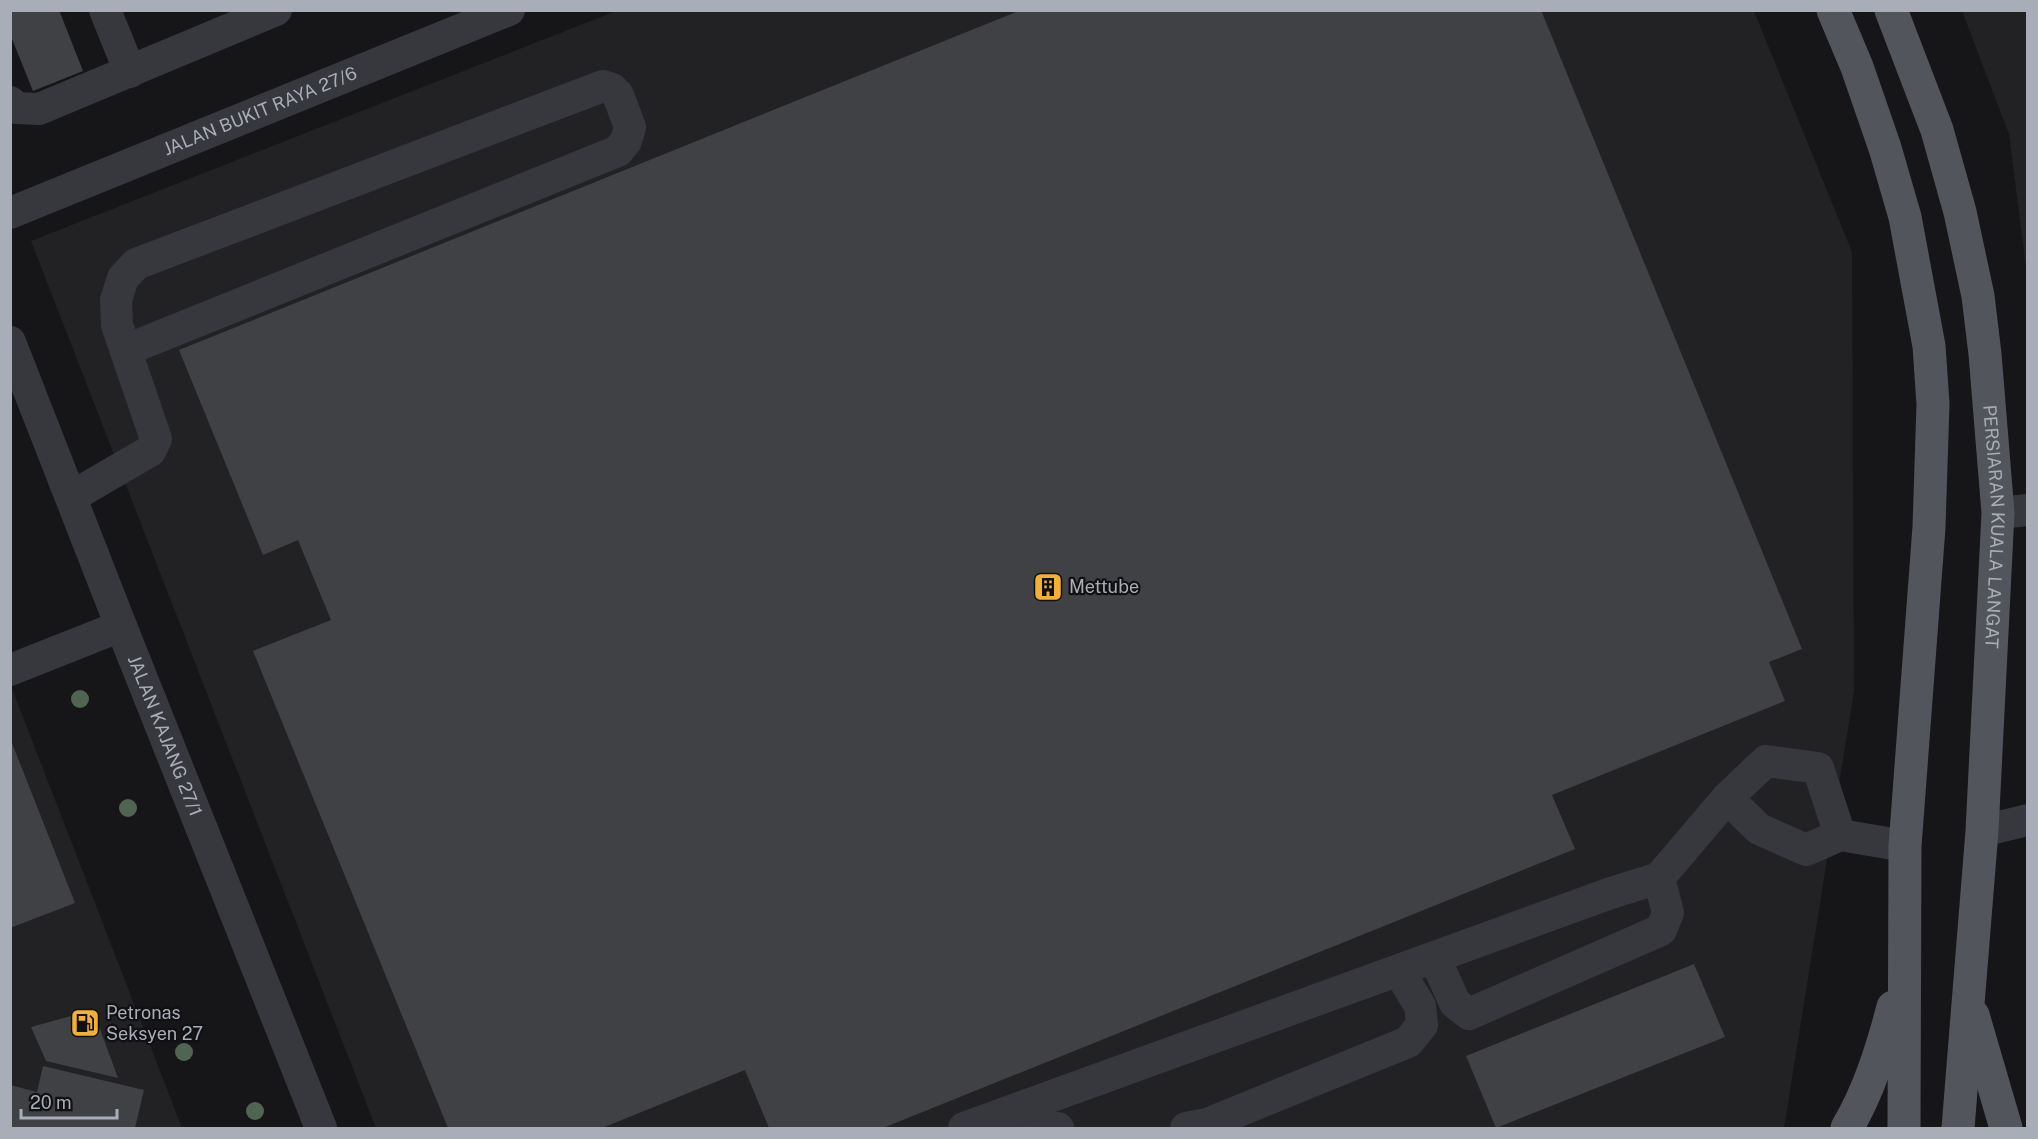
<svg xmlns="http://www.w3.org/2000/svg" width="2038" height="1139" font-family="'Public Sans',sans-serif">
	<style>
		.built { fill: #222225 }
		.building { fill: #404145 }
		.lines { fill: none; stroke-linecap: round; stroke-linejoin: round }
		.minor { stroke: #37383d; stroke-width: 32 }
		.major { stroke: #53555c; stroke-width: 33 }
		.tree { fill: #506452 }
		.labels { text-anchor: middle; stroke-width: 4.5; stroke-linejoin: round; paint-order: stroke }
		.street-label { font-size: 18px; fill: #a8adb8; stroke: #111113 }
		.poi-label { font-size: 18px; fill: #a8adb8; stroke: #111113; text-anchor: start }
	</style>
	<rect width="100%" height="100%" fill="#161618"/>
	<path class="built" d="M616 11H1754L1852 252 1854 691 1784 1128H376L31 241Z
		M1962 11H2027V275L2009 134Z
		M13 691 182 1128H11L10 692Z"/>
	<path class="building" d="M10 10H59L83 71 33 91 10 34Z
		M1021 10H1541L1802 649 1769 662 1785 701 1552 795 1575 849 883 1128H769L745 1070 602 1128H448L253 651 331 620 298 540 263 555 179 350Z
		M10 738 75 903 10 928Z
		M1694 964 1725 1037 1496 1128 1466 1056Z
		M93 1010 118 1078 46 1061 31 1027Z
		M43 1066 144 1090 135 1128H19L10 1127V1085L37 1092Z"/>
	<g class="lines">
		<g class="minor">
			<path d="M105 10 130 72"/>
			<path d="M10 102 17 108 39 109 276 10"/>
			<path id="s1" d="M10 213 509 10"/>
			<path id="s2" d="M10 342 121 626 321 1128"/>
			<path d="M71 497 150 451 156 439 117 325 116 300 123 278 136 264 603 86 612 89 618 95 630 127 626 141 618 151 126 350"/>
			<path d="M1998 513 2028 510"/>
			<path d="M10 670 121 626"/>
			<path d="M1727 798 1759 829 1806 850 1840 835 1905 846"/>
			<path d="M1982 831 2028 820"/>
			<path d="M1435 958 1455 1003 1469 1014 1661 930 1668 913 1659 878"/>
			<path d="M992 1126 1058 1128"/>
			<path d="M964 1128 1611 893 1659 878 1727 798 1766 761 1818 768 1840 835"/>
			<path d="M1186 1128 1207 1124 1408 1042 1422 1025 1420 1006 1399 971"/>
		</g>
		<g class="major">
			<path d="M1833 10 1857 67 1885 148 1905 217 1929 346 1933 404 1929 527 1905 846 1904 1128"/>
			<path id="s3" d="M1891 10 1937 130 1960 212 1978 296 1985 354 1998 513 1982 831 1958 1128"/>
			<path d="M1973 1015 2006 1128"/>
			<path d="M1847 1128C1869 1091 1882 1049 1893 1007"/>
		</g>
	</g>
	<g class="tree">
		<circle cx="80" cy="699" r="9"/>
		<circle cx="128" cy="808" r="9"/>
		<circle cx="184" cy="1052" r="9"/>
		<circle cx="255" cy="1111" r="9"/>
	</g>
	<defs>
		<g id="building-square" transform="scale(1.5)"><rect x="-9" y="-9" width="18" height="18" rx="4" fill="#f2b134" stroke="#111113"/><path d="M-4-6H4V6H1V3H-1V6H-4ZM-2.5-4.3h1.7v1.8h-1.7ZM.8-4.3h1.7v1.8H.8ZM-2.5-1h1.7V.8h-1.7ZM.8-1h1.7V.8H.8Z" fill="#111"/></g>
		<g id="fuel-square" transform="scale(1.5)"><rect x="-9" y="-9" width="18" height="18" rx="4" fill="#f2b134" stroke="#111113"/><path d="M-5.5-6h7V0h2V4h1.3V-2.5L3-4.5l.8-.8L6-3V5H2.5V1h-1V6h-7ZM-4.2-4.7v3.2H.2V-4.7Z" fill="#111"/></g>
	</defs>
	<g fill-rule="evenodd">
		<use href="#building-square" x="1048" y="587"/>
		<use href="#fuel-square" x="85" y="1023"/>
	</g>
	<g class="labels">
		<g class="street-label">
			<text dy="6" stroke="none"><textPath href="#s1" startOffset="270">JALAN BUKIT RAYA 27/6</textPath></text>
			<text dy="6" stroke="none"><textPath href="#s3" startOffset="531">PERSIARAN KUALA LANGAT</textPath></text>
			<text dy="6" stroke="none"><textPath href="#s2" startOffset="423">JALAN KAJANG 27/1</textPath></text>
		</g>
		<g class="poi-label">
			<text x="1069" y="593">Mettube</text>
			<text x="106" y="1019">Petronas<tspan x="106" dy="21">Seksyen 27</tspan></text>
		</g>
	</g>
	<rect width="2038" height="1139" fill="none" stroke="#a8adb8" stroke-width="24"/>
	<path d="M21 1109v9h96v-9" fill="none" stroke="#a8adb8" stroke-width="3"/>
	<text x="30" y="1109" font-size="18" fill="#a8adb8" stroke="#111113" stroke-width="4.5" paint-order="stroke">20 m</text>
</svg>
